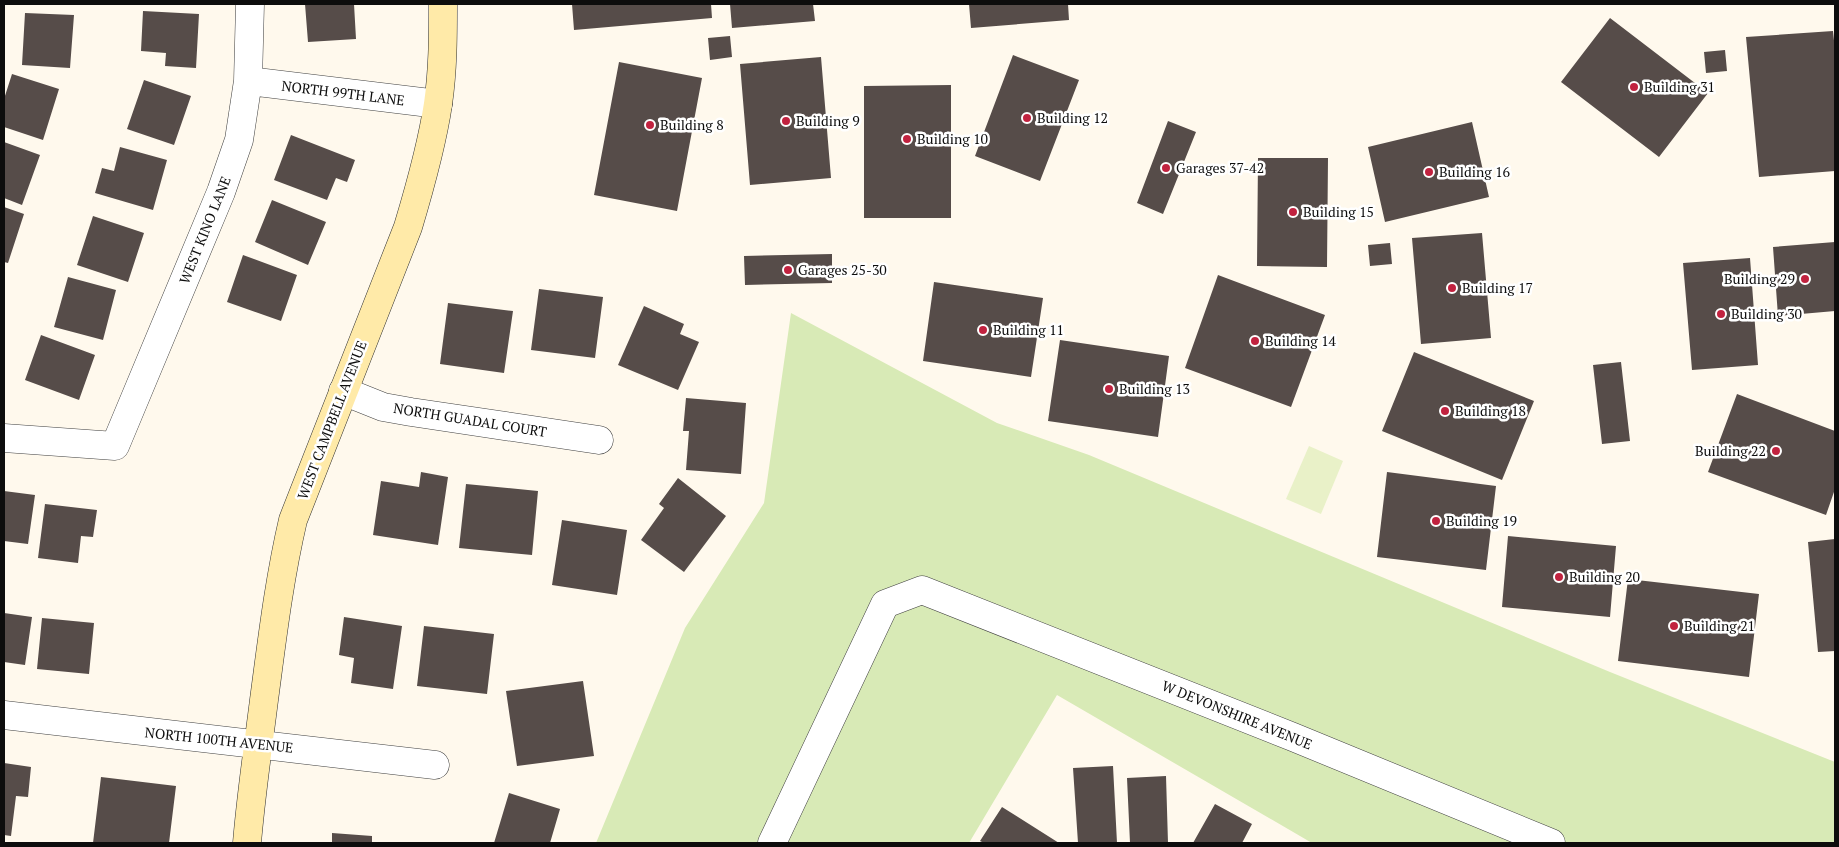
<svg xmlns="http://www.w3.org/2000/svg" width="1839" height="847" font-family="'PT Serif',serif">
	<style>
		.green { fill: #d8eab6 }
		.pitch { fill: #e9f1c8 }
		.building { fill: #564c49 }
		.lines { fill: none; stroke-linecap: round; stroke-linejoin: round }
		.street-casing { stroke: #404040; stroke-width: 29 }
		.secondary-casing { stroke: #2f2f2f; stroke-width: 29 }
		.street { stroke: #fff; stroke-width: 28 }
		.secondary { stroke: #ffeaa8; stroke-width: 28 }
		.poi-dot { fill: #c1223f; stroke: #fff; stroke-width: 2 }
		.labels { text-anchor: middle; stroke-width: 5; stroke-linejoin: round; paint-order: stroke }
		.poi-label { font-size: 14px; fill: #0d0d0d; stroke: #fff; text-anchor: start }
		.street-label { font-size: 14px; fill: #0d0d0d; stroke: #fff }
	</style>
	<rect width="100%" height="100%" fill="#fff9ed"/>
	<path class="green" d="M791 313 997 423 1089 455 1610 672 1835 762V843H1312L1057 695 969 843H596L685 628 764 503Z"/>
	<path class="pitch" d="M1309 446 1343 461 1321 514 1286 499Z"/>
	<path class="building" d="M305 4H354L356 39 308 42Z
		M572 4H711L712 18 574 30Z
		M730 4H813L815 21 732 28Z
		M969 4H1068L1069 20 971 28Z
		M143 11 199 14 196 68 165 66 166 53 141 51Z
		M25 13 74 15 70 68 22 65Z
		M1610 18 1708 93 1659 157 1561 82Z
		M1833 31 1835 50V171L1759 177 1746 37Z
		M730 36 732 57 710 60 708 38Z
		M1725 50 1727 71 1706 73 1704 52Z
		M1013 55 1079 80 1040 181 975 156Z
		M821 57 831 178 750 185 740 64Z
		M619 62 702 78 677 211 594 195Z
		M12 74 59 89 43 140 4 127V99Z
		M144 80 191 96 174 145 127 129Z
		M951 85V218H864V86Z
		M1168 121 1196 132 1163 214 1137 203Z
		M1472 122 1489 197 1385 222 1368 147Z
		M291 135 355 160 347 182 336 178 327 200 274 180Z
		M4 142 40 155 22 205 4 198Z
		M120 147 167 160 153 210 95 193 102 168 114 171Z
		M1258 158H1328L1327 267 1257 266Z
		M272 200 326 222 308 265 255 242Z
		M4 207 24 214 8 263 4 262Z
		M93 216 144 233 128 282 77 265Z
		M1482 233 1491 338 1421 344 1412 238Z
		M1835 242V311L1778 316 1773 247Z
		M1390 243 1392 264 1370 266 1368 245Z
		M832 254V283L745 285 744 256Z
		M243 255 297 275 281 321 227 302Z
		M1750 258 1758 365 1692 370 1683 263Z
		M1218 275 1325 315 1291 407 1185 368Z
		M68 277 116 290 103 340 54 327Z
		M934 282 1043 298 1031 377 923 361Z
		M539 289 603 297 595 358 531 350Z
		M448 303 513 311 504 373 440 364Z
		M644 306 684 324 680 334 699 342 678 390 618 365Z
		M41 335 95 355 79 400 25 380Z
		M1060 340 1169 356 1158 437 1048 421Z
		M1414 352 1534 401 1502 480 1382 431Z
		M1621 362 1630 441 1602 444 1593 365Z
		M1737 394 1835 431V489L1826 515 1708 472Z
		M686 398 746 403 741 474 686 470 689 431H683Z
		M421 472 448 477 438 545 373 535 381 481 419 487Z
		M1387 472 1496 486 1486 570 1377 557Z
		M678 478 726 516 684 572 641 540 664 508 659 504Z
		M466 484 538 491 532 555 459 548Z
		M4 491 35 495 28 544 4 541Z
		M45 504 97 510 93 537 81 536 78 563 38 558Z
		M562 520 627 530 617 595 552 585Z
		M1508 536 1616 546 1610 617 1502 607Z
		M1835 539V651L1818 652 1808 542Z
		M1628 579 1759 594 1749 677 1618 661Z
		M4 613 32 617 25 665 4 662Z
		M344 617 402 626 393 689 351 683 354 658 339 655Z
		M42 618 94 623 89 674 37 669Z
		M424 626 494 634 487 694 417 686Z
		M583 681 594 756 517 766 506 691Z
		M4 763 31 767 28 797 16 796 11 836 4 835Z
		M1113 766 1117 843H1078L1073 768Z
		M1166 776 1168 843H1130L1127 778Z
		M101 777 176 786 169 843H93Z
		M509 793 560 809 550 843H494Z
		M1215 804 1252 824 1242 843H1193Z
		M1002 807 1059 843H984L980 841Z
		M332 833 372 836V843H332Z"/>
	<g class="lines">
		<g class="street-casing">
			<path id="street" d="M248 81 438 104
				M343 391 383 407 411 412 599 440
				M4 438 115 446 221 192 239 140 248 81 250 4
				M4 715 435 765
				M772 843 885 604 922 590 1293 737 1551 843"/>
		</g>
		<g class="secondary-casing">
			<path id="secondary" d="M247 843C251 795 258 748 264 700 272 640 279 580 293 520L408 227C420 187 432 145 438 104 443 70 443 37 443 4"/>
		</g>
		<use href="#street" class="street"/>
		<use href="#secondary" class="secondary"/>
	</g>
	<g class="poi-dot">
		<circle cx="1634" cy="87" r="5"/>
		<circle cx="1027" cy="118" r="5"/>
		<circle cx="786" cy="121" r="5"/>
		<circle cx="650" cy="125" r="5"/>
		<circle cx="907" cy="139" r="5"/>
		<circle cx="1166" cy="168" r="5"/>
		<circle cx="1429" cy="172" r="5"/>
		<circle cx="1293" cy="212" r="5"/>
		<circle cx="788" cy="270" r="5"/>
		<circle cx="1805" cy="279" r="5"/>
		<circle cx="1452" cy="288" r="5"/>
		<circle cx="1721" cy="314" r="5"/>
		<circle cx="983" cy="330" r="5"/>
		<circle cx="1255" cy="341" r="5"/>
		<circle cx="1109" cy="389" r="5"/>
		<circle cx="1445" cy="411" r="5"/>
		<circle cx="1776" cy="451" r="5"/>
		<circle cx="1436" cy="521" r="5"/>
		<circle cx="1559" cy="577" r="5"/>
		<circle cx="1674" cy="626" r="5"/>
	</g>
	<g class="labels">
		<g class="poi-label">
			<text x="1644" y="92">Building 31</text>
			<text x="1037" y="123">Building 12</text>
			<text x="796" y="126">Building 9</text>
			<text x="660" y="130">Building 8</text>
			<text x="917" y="144">Building 10</text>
			<text x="1176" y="173">Garages 37-42</text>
			<text x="1439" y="177">Building 16</text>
			<text x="1303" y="217">Building 15</text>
			<text x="798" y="275">Garages 25-30</text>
			<text x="1795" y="284" text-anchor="end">Building 29</text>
			<text x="1462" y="293">Building 17</text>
			<text x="1731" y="319">Building 30</text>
			<text x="993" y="335">Building 11</text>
			<text x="1265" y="346">Building 14</text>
			<text x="1119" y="394">Building 13</text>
			<text x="1455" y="416">Building 18</text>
			<text x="1766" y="456" text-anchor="end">Building 22</text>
			<text x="1446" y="526">Building 19</text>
			<text x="1569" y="582">Building 20</text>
			<text x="1684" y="631">Building 21</text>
		</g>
		<g class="street-label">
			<text transform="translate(343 93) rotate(7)" y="5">NORTH 99TH LANE</text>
			<text transform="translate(205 230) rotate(-68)" y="5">WEST KINO LANE</text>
			<text transform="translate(332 420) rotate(-69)" y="5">WEST CAMPBELL AVENUE</text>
			<text transform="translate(470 420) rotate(9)" y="5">NORTH GUADAL COURT</text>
			<text transform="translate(1237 715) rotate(22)" y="5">W DEVONSHIRE AVENUE</text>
			<text transform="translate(219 740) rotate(6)" y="5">NORTH 100TH AVENUE</text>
		</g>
	</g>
	<rect width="1839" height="847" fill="none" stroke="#0d0d0d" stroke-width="10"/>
</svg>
